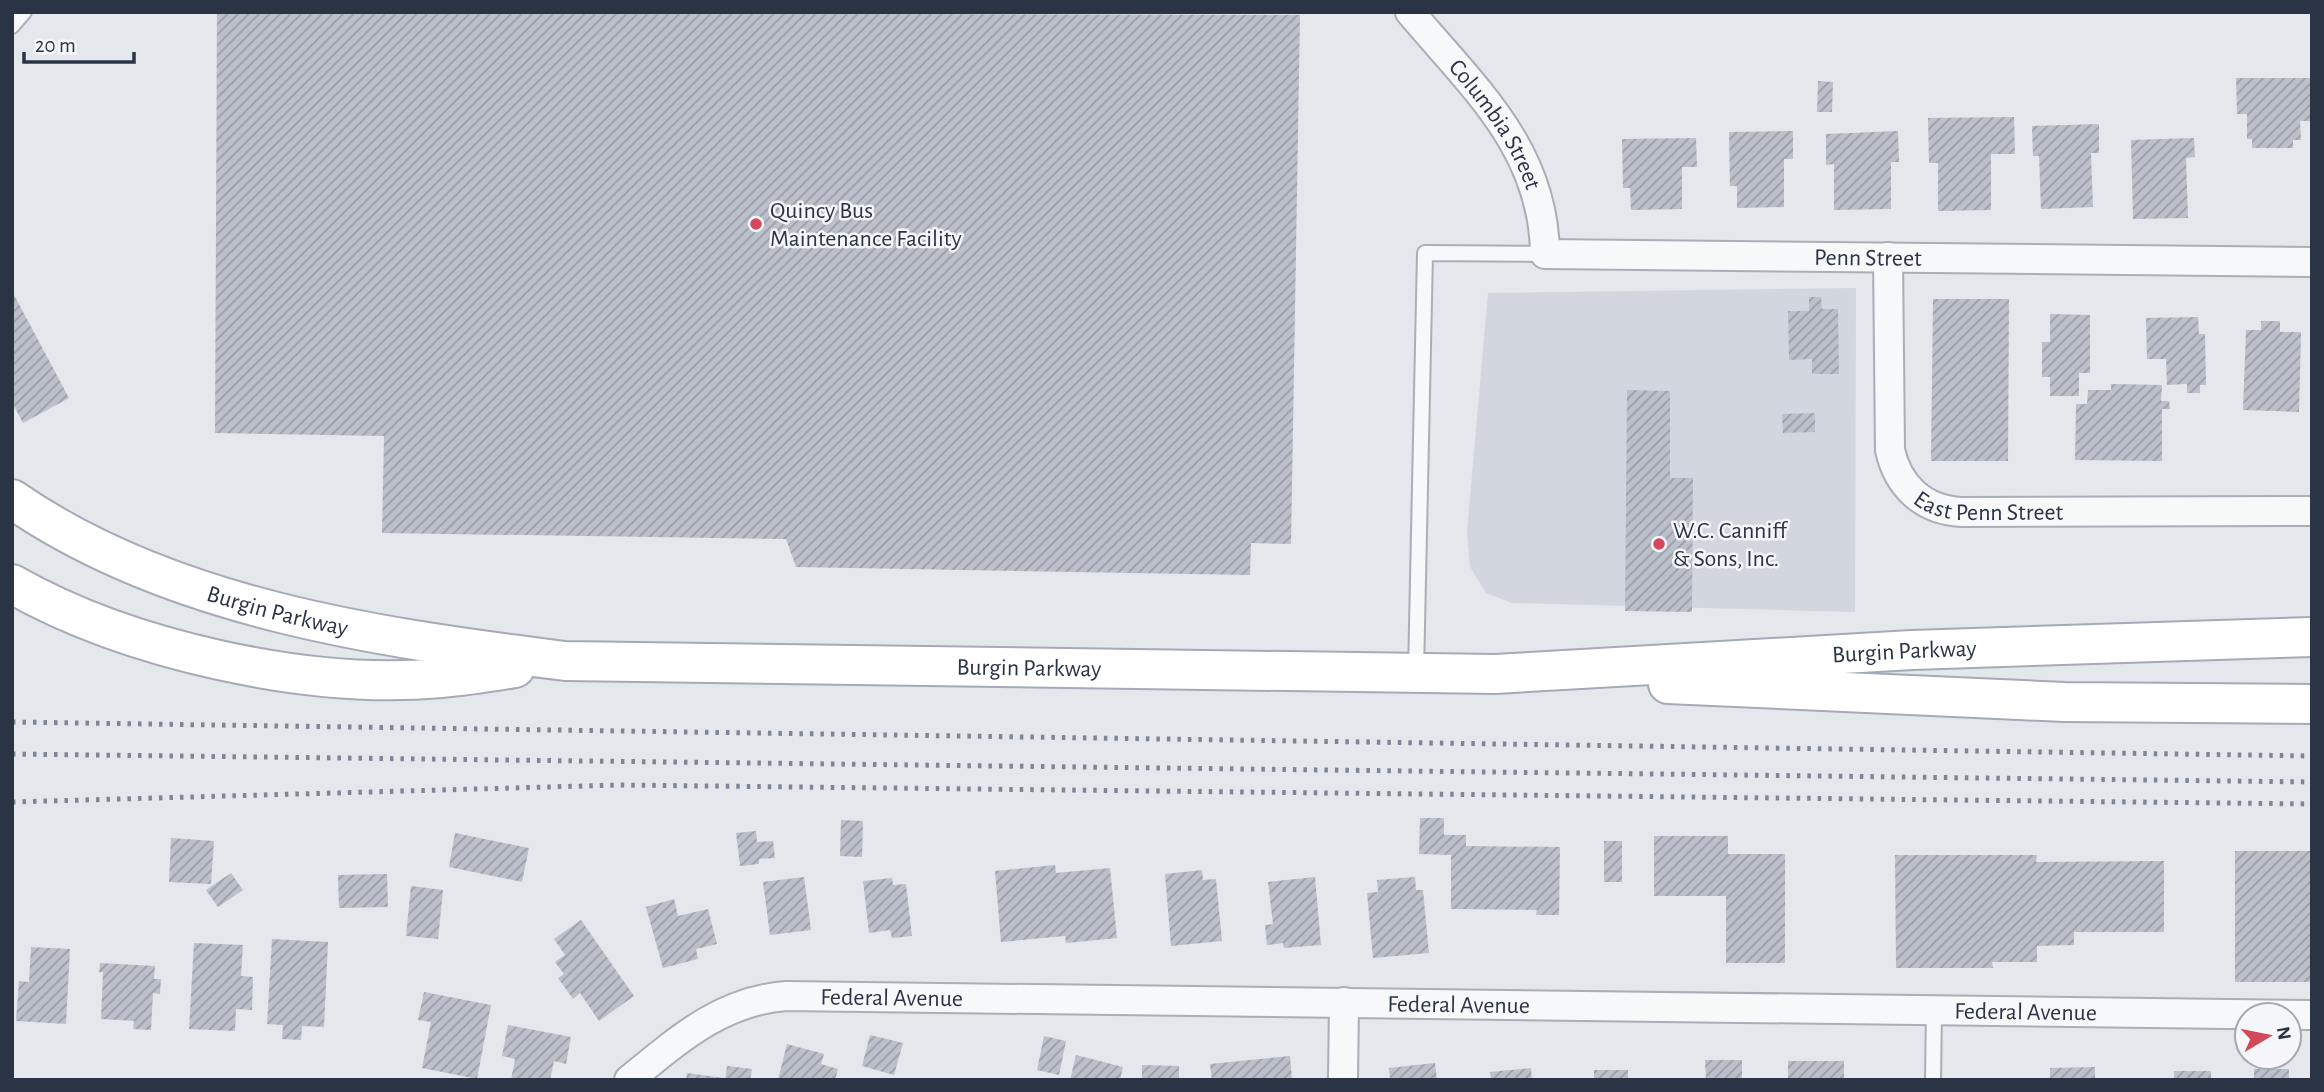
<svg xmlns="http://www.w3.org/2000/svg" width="2324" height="1092" font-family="'Alegreya Sans',sans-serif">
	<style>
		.built { fill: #d2d6de }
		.building { fill: url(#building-hatch) }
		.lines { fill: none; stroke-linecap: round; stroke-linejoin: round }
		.service-casing { stroke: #a9aeb7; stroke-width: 18 }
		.minor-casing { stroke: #a9aeb7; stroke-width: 32 }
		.primary-casing { stroke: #a3abb8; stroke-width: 42 }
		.service { stroke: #f7f8fa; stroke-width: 14 }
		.minor { stroke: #f7f8fa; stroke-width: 28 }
		.primary { stroke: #fff; stroke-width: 38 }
		.rail { stroke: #7d8696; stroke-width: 5; stroke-dasharray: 3.5 7; stroke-linecap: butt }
		.poi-dot { fill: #d1495b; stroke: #f4f6f9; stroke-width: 2.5 }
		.labels { text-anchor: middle; stroke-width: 5; stroke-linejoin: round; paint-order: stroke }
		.street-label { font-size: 24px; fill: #2b3445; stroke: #f4f6f9 }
		.poi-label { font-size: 24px; fill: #2b3445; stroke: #f4f6f9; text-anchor: start }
	</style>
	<defs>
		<pattern id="building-hatch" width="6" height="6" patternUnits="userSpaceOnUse" patternTransform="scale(1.75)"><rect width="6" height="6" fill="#bbc0ca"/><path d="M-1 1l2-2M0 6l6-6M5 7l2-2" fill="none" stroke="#989da6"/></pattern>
	</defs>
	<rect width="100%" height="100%" fill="#e4e7ec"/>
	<path class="built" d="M1856 288 1855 612 1512 603 1486 593 1470 567 1467 532 1488 293Z"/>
	<path class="building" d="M217 12 1300 15 1291 544 1251 543 1250 575 796 567 786 539 382 533 384 436 215 433Z
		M2236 78H2312V121H2300L2301 140H2293V148H2252V139H2247V114H2237Z
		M1818 81 1833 82 1832 112H1817Z
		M2014 117 2015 154H1991V210L1938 211V163H1929L1928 118Z
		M2099 124V153H2091L2093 207 2041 209 2039 156H2033L2032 126Z
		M1793 131V159H1784V207L1737 208V186H1730L1729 132Z
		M1898 131 1899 162H1891V209L1834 210V164L1826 165V134Z
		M1696 138 1697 167H1682V209L1631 210 1630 188H1623L1622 139Z
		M2194 138 2195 157 2186 158 2188 218 2133 219 2131 140Z
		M12 291 69 398 23 423 12 402Z
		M1809 297H1821L1822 309H1838L1839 374H1812V359L1789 360 1788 311H1809Z
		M1933 299H2009L2008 461H1931Z
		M2050 314 2090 315V373H2079V396H2050V377H2042V342H2050Z
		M2198 317 2199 334H2205L2206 385H2200V393H2187V384L2167 385 2166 359H2147L2146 318Z
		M2261 321H2280V332H2301L2299 412 2243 410 2246 330H2261Z
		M2111 384 2162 385 2161 401H2169L2170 409H2162V461L2075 460 2076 404H2087L2088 390H2111Z
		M1627 390 1670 391V478H1693L1692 612 1625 611Z
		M1815 413V432L1783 433 1782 414Z
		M1420 818H1444V835H1466V846L1560 847 1559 915H1536L1537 910 1451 909V855L1419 854Z
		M841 820 863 821 862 857 840 856Z
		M756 831 757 842 773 841 775 858 759 859V864L740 866 736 833Z
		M455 833 529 848 522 882 449 867Z
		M1654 836H1728V854H1785V963H1726V896H1654Z
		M171 838 214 841 211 884 169 882Z
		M1604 841H1622V882H1604Z
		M2235 851H2312V982H2235Z
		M1895 855H2037L2036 862 2164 861V932H2074V945L2037 946V962H1992L1993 968H1896Z
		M1055 865 1056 873 1110 868 1117 938 1066 943 1065 936 1001 942 995 871Z
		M1202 870 1203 880 1216 879 1222 941 1171 946 1165 874Z
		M231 873 243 890 218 907 206 890Z
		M387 874 388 907 339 908 338 875Z
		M804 877 811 930 770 935 763 882Z
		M1315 877 1321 945 1284 948 1283 943 1267 945 1265 925 1273 924 1268 882Z
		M1415 877 1416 890H1423L1429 953 1373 958 1367 893 1378 892 1377 880Z
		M892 878 893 885 906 884 912 936 892 938 890 930 869 933 863 881Z
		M411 886 443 890 438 939 406 936Z
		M674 899 678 916 708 909 717 944 696 949 698 959 663 968 646 907Z
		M581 920 634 996 599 1021 580 993 573 999 558 978 564 974 555 962 565 955 554 939Z
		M272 939 328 942 324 1027 302 1026 301 1040 282 1039 283 1025 267 1024Z
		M194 943 243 945 241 976 253 977 252 1010 236 1009 235 1031 189 1029Z
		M31 947 70 949 66 1024 16 1021 19 981 29 982Z
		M100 963 155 966 154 979H161L160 994 153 993 151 1030 133 1029 134 1021 101 1019 103 972H99Z
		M424 992 491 1005 477 1079 422 1068 431 1022 418 1020Z
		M508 1025 571 1037 566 1064 554 1061 550 1080H511L515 1059 502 1056Z
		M870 1035 903 1043 894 1075 862 1066Z
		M1044 1036 1066 1041 1059 1075 1037 1070Z
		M787 1044 824 1054 821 1064 838 1069 835 1080H778Z
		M1076 1055 1123 1067 1120 1080H1070Z
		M1290 1056 1292 1080H1212L1210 1064Z
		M1705 1060H1742V1080H1706Z
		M1788 1061H1844V1080H1788Z
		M1435 1063 1437 1080H1390L1389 1068Z
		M1142 1065 1179 1066V1080H1142Z
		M727 1066 752 1069 750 1080H725Z
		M2095 1067V1080H2050V1068Z
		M1531 1068 1532 1080H1491L1490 1072Z
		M2254 1069H2289V1080H2254Z
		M1594 1070H1628V1080H1594Z
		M2174 1071H2211V1080H2174Z
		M687 1073 724 1078V1080H686Z"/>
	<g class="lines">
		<g class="service-casing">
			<path id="service" d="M12 26 24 12
				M1416 673 1425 253 1545 254
				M1933 1080 1934 1010"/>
		</g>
		<g class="minor-casing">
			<g id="minor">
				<path id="s1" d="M1410 12C1473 87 1544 149 1545 254L2312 262"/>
				<path id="s2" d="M1888 257 1890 450C1898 486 1923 510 1961 512L2312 511"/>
				<path id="s3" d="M629 1080C678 1040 721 1001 786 996L2312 1015"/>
				<path d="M1343 1080 1344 1002"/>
			</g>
		</g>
		<g class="primary-casing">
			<g id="primary">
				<path id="s4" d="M12 499C169 608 379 638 565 661L1495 674 1912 650 2312 637"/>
				<path d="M12 584C128 650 308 690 441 678 466 676 491 672 515 668"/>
				<path d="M1668 684 2064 702 2312 704"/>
			</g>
		</g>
		<use href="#service" class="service"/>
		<use href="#minor" class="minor"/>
		<use href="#primary" class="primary"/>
		<path class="rail" d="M12 722 2312 756
			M12 754 2312 782
			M12 802 619 785 2312 804"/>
	</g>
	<g class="poi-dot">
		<circle cx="756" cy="224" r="7"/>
		<circle cx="1659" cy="544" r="7"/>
	</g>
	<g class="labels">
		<g class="street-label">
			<text dy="8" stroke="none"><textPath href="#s1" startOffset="142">Columbia Street</textPath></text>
			<text dy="8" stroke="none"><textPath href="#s1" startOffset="607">Penn Street</textPath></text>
			<text dy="8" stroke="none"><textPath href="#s2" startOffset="322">East Penn Street</textPath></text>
			<text dy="8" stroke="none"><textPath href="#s4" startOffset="290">Burgin Parkway</textPath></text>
			<text dy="8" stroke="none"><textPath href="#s4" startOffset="1922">Burgin Parkway</textPath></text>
			<text dy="8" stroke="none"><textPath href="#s4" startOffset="1046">Burgin Parkway</textPath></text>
			<text dy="8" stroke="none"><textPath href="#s3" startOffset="287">Federal Avenue</textPath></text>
			<text dy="8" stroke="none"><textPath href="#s3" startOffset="854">Federal Avenue</textPath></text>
			<text dy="8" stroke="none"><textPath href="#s3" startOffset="1421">Federal Avenue</textPath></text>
		</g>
		<g class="poi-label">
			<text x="770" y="218">Quincy Bus<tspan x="770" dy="28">Maintenance Facility</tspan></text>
			<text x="1673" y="538">W.C. Canniff<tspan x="1673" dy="28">&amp; Sons, Inc.</tspan></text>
		</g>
	</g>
	<rect width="2324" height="1092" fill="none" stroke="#2b3445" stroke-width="28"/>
	<g transform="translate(2268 1036) rotate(80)"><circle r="33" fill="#f4f6f9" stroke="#a4a8b1" stroke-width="2"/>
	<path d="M0-5L12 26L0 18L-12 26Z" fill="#d1495b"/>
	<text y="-10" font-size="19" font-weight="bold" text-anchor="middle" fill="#2b3445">N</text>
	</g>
	<path d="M24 52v10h110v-10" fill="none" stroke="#2b3445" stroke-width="3.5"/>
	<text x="35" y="52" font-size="21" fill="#2b3445" stroke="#f4f6f9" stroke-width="5" paint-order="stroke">20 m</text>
</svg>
